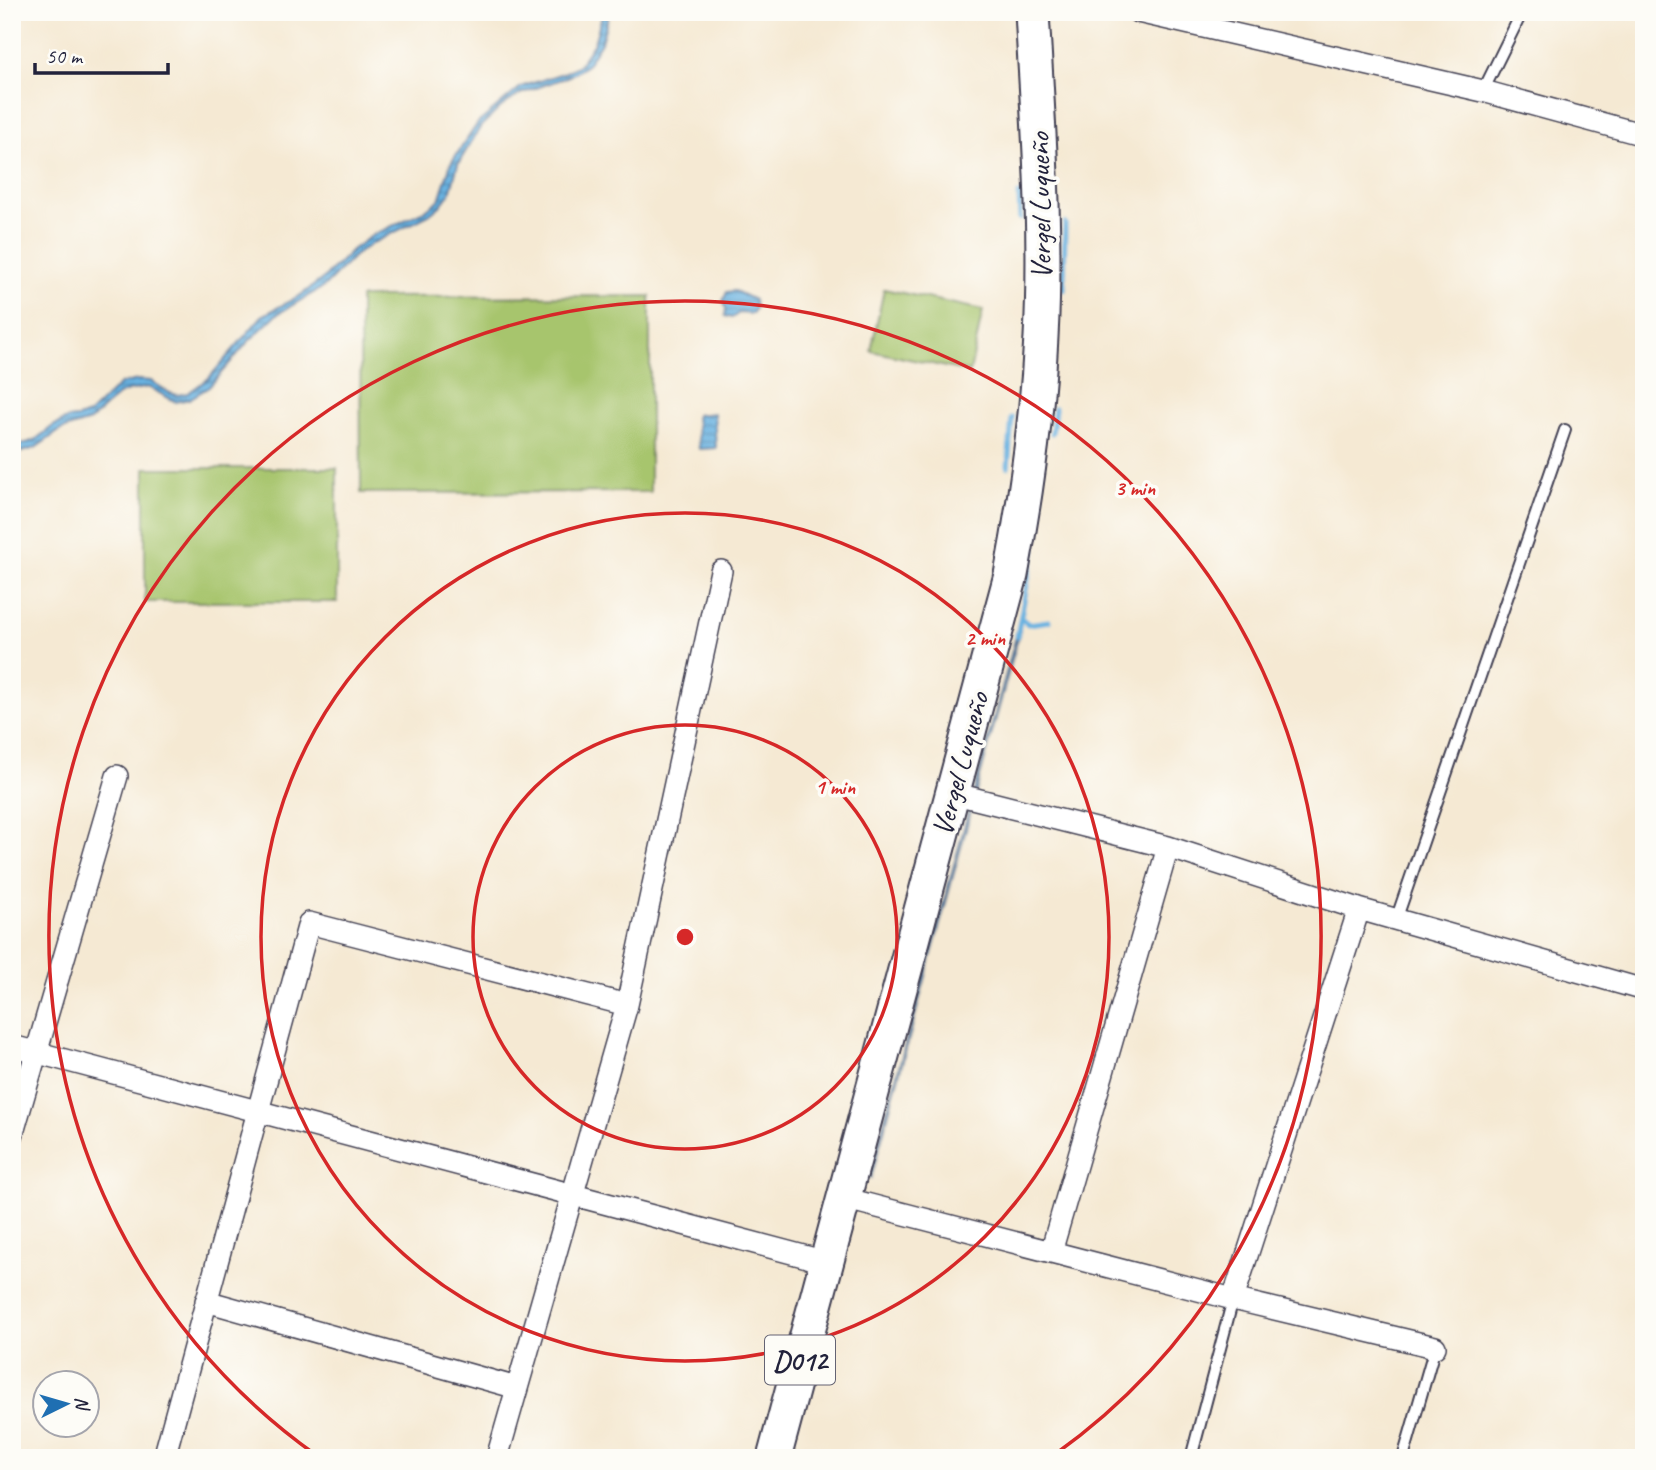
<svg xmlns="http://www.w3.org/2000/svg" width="1656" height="1470" font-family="Caveat,sans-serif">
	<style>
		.garden { fill: #a7c56d; stroke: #647454; stroke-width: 2 }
		.water { fill: url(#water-rules); stroke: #466a8e; stroke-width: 2 }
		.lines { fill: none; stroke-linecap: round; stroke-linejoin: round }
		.stream { stroke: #69b2e1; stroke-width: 5 }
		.lane-casing { stroke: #424052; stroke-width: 14 }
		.street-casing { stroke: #424052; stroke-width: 24 }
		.primary-casing { stroke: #424052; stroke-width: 37 }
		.lane { stroke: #fff; stroke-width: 10 }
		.street { stroke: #fff; stroke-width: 21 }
		.primary { stroke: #fff; stroke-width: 33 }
		.ring { fill: none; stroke: #d62828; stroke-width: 3.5 }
		.labels { text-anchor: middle; stroke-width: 7; stroke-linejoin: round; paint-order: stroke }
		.shield { fill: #fdfcf7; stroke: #646373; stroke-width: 2 }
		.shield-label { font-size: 28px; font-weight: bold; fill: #22223b }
		.street-label { font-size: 30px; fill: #22223b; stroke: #fdfcf7 }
		.centre { fill: #d62828; stroke: #fdfcf7; stroke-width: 3.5 }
		.ring-label { font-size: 21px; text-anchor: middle; font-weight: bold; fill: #d62828; stroke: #fdfcf7; stroke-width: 7; stroke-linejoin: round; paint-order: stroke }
	</style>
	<defs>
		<pattern id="water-rules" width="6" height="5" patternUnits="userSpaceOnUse" patternTransform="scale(1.75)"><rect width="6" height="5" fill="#69b2e1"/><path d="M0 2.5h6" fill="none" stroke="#5690b8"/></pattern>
	</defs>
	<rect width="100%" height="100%" fill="#fdfcf7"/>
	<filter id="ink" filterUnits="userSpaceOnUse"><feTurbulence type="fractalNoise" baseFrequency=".0143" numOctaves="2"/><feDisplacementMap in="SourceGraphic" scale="14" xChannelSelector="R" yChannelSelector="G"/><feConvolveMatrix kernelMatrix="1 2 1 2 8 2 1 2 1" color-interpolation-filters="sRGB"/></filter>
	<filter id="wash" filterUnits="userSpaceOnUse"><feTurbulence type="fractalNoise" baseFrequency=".00686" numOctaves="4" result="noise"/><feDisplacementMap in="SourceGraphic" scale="28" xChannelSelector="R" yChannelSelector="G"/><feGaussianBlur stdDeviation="1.57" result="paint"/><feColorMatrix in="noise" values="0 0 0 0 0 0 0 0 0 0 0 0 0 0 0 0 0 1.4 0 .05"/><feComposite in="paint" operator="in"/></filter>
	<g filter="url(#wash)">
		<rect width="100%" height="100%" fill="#f5e9d3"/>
		<path class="garden" d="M884 289 983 310 970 372 871 351Z
			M650 296V492L361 493 360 297Z
			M145 468H337V602H145Z"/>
		<path class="water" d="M603 12H609V14L601 42 586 66 569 76 520 94 501 107 481 126 458 164 450 193 440 206 429 215 371 244 354 256 325 286 276 315 248 342 209 387 189 399 176 402 148 387 128 391 118 395 90 421 61 430 35 448 12 455V448L35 440 53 426 67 419 78 418 89 414 120 384 138 380 151 381 170 393 178 395 188 393 209 378 262 316 301 295 325 277 352 250 371 236 424 211 439 200 451 163 478 123 521 87 566 72 579 65 594 43Z
			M735 291 754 300 755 309 752 314 739 313 732 318 725 316 726 308 723 301 727 292Z
			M714 413 716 448 699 449 696 415Z
			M1018 629 1020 630 871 1178 869 1177Z"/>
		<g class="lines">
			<path class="stream" d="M1019 194 1020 219
				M1064 290 1065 223
				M1052 433 1055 408
				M1008 467 1012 418
				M1021 618 1028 624 1049 621
				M1017 636 1034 549"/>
		</g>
	</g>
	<g filter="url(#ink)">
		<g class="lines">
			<g class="lane-casing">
				<path id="lane" d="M1483 91 1522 12
					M1396 920 1565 430
					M1191 1458 1233 1299
					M1403 1458 1435 1347"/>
			</g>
			<g class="street-casing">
				<path id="street" d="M1138 12 1483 91 1644 135
					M952 793 1168 847 1359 909 1644 990
					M12 1046 826 1262
					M12 1136 117 776
					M843 1198 1233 1299 1435 1347
					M1051 1252 1168 847
					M1233 1299 1359 909
					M206 1301 517 1388
					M164 1458 309 923 627 1005
					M497 1458 627 1005 721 571"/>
			</g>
			<g class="primary-casing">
				<path id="primary" d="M774 1458 1011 575C1026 496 1037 418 1041 337 1047 229 1038 120 1032 12"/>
			</g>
			<use href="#lane" class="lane"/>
			<use href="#street" class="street"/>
			<use href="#primary" class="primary"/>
		</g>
	</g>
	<g class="ring">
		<circle cx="685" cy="937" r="212"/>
		<circle cx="685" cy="937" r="424"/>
		<path d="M316 1455A636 636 0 1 1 1054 1455"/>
	</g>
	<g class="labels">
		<rect class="shield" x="765" y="1335.5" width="70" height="49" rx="5"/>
		<g class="shield-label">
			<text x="800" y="1370">D012</text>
		</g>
		<g class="street-label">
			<text transform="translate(1040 206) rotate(-91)" y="10">Vergel Luqueño</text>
			<text transform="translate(960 764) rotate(-75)" y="10">Vergel Luqueño</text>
		</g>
	</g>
	<circle cx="685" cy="937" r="10" class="centre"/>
	<g class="ring-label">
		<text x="1135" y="495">3 min</text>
		<text x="985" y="645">2 min</text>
		<text x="835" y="794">1 min</text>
	</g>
	<rect width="1656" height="1470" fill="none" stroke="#fdfcf7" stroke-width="42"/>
	<g transform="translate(66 1404) rotate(85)"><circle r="33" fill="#fdfcf7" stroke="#a5a5ac" stroke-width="2"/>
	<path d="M0-5L12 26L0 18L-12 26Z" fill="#1f6fb2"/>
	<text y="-10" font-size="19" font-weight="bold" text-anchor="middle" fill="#22223b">N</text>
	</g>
	<path d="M35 63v10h133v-10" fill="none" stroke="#22223b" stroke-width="3.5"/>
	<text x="46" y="63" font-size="21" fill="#22223b" stroke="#fdfcf7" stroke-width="5" paint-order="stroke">50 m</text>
</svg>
